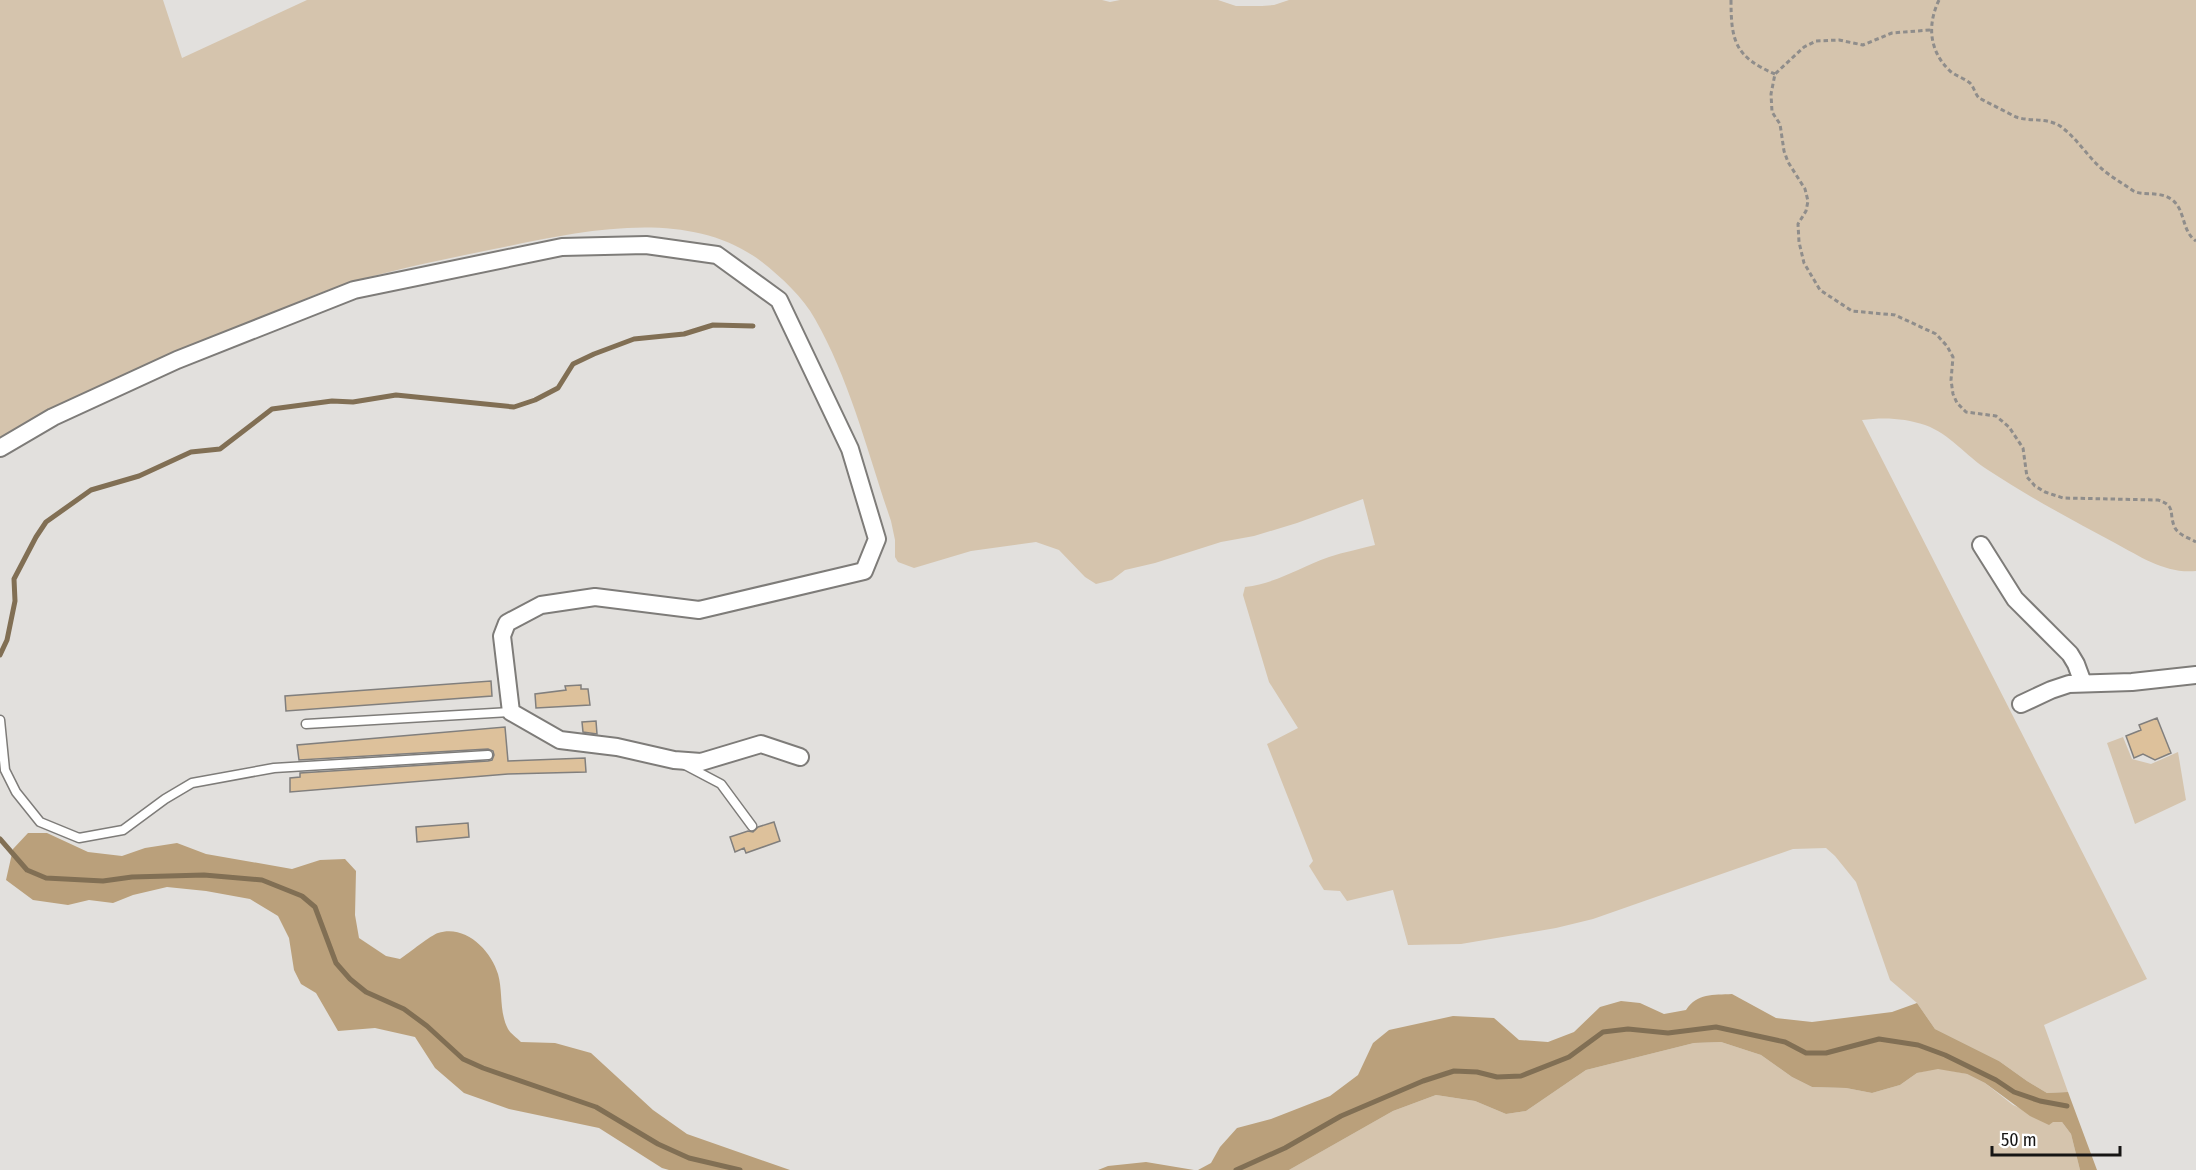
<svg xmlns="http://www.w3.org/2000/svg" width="2196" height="1170" font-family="'Fira Sans Condensed',sans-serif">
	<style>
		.green { fill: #d5c4ad }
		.forest { fill: #baa07b }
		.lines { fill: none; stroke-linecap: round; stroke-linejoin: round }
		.stream { stroke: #816f54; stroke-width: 5 }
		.building { fill: #ddc19b; stroke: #817f7d; stroke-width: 1.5 }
		.service-casing { stroke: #7e7c79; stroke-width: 11 }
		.minor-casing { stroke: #7e7c79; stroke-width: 20 }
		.path { stroke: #8f8d8b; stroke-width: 3; stroke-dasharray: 4.5 3; stroke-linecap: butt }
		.service { stroke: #fff; stroke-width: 8 }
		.minor { stroke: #fff; stroke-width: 16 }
	</style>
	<rect width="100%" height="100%" fill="#e2e0dd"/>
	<path class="green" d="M0 0H163L182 58 307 0H1102L1110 2 1120 0H1218L1236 6H1262L1274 5 1289 0H2196V571C2166 574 2141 557 2115 543 2072 520 2029 497 1988 470 1966 456 1950 434 1925 425 1905 418 1883 417 1862 420L2147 979 2044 1025 2068 1092 2047 1093 2027 1081 1999 1061 1935 1029 1917 1003 1890 980 1856 882 1835 856 1826 848 1793 849 1593 919 1556 928 1461 944 1408 945 1393 890 1347 901 1340 891 1324 890 1309 866 1313 861 1267 744 1298 728 1269 682 1243 595 1245 587C1280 582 1298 568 1329 557 1344 552 1360 549 1375 545L1363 499 1297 523 1254 536 1221 542 1155 563 1125 570 1112 580 1096 584 1085 577 1059 550 1036 542 971 551 914 568 898 562 895 557V540L891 521C868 454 850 380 815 319 803 297 781 277 762 262 688 205 578 232 494 249 445 259 396 269 348 283 299 299 252 323 206 344 136 374 67 404 0 440Z
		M2123 737 2132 759 2151 764 2178 752 2186 800 2135 824 2107 743Z
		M1721 1042 1761 1055 1792 1077 1812 1087 1846 1088 1872 1093 1900 1085 1917 1073 1938 1068 1967 1074 1985 1083 2013 1105 2053 1122H2062L2071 1134 2080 1170H1289L1393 1111 1436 1095 1475 1101 1506 1114 1526 1111 1586 1070 1694 1043Z"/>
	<path class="forest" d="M28 833H47L88 852 122 856 145 848 177 843 206 854 292 869 320 860 345 859 356 871 355 915 359 938 386 956 400 959C409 953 431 935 438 933 465 924 491 950 498 974 503 991 499 1012 508 1029 510 1033 517 1038 521 1042L555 1043 591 1053 653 1110 687 1134 790 1170H669L662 1168 599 1128 509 1109 464 1093 435 1068 415 1037 375 1028 338 1031 316 993 301 984 294 970 289 938 278 916 250 899 206 891 167 887 133 895 113 903 89 900 68 905 33 900 6 880 13 849Z
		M1732 994 1776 1018 1812 1022 1892 1012 1917 1003 1935 1029 1999 1061 2027 1081 2047 1093 2068 1092 2097 1170H2080L2071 1134 2062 1122H2053L2049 1125 2030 1116 1985 1083 1967 1074 1938 1069 1917 1073 1900 1085 1872 1093 1846 1088 1812 1087 1792 1077 1761 1055 1721 1042 1694 1043 1586 1070 1526 1111 1506 1114 1475 1101 1436 1095 1393 1111 1289 1170H1198L1211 1163 1220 1147 1237 1128 1271 1119 1330 1096 1358 1075 1373 1043 1389 1030 1453 1016 1494 1018 1519 1040 1548 1042 1574 1032 1600 1007 1621 1001 1640 1003 1664 1014 1686 1010C1697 993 1713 995 1732 994Z
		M1146 1162 1194 1170H1098L1108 1166Z"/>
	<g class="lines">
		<path class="stream" d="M0 655 7 640 15 601 14 579 36 537 46 522 91 490 139 476 191 452 220 449 272 409 332 401 353 402 396 395 514 407 535 400 558 388 573 364 594 354 634 339 684 334 713 325 753 326
			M0 839 27 870 46 878 103 881 132 877 204 875 262 880 302 896 315 907 336 963 350 979 366 992 404 1009 427 1026 463 1059 483 1068 596 1107 658 1144 689 1158 740 1170
			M1236 1170 1285 1148 1341 1116 1423 1081 1454 1071 1477 1072 1497 1077 1521 1076 1569 1057 1603 1032 1628 1029 1668 1033 1716 1027 1785 1042 1806 1053H1826L1879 1039 1918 1045 1945 1055 1996 1080 2014 1092 2040 1101 2067 1106"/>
	</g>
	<path class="building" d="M491 681 492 696 286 711 285 696Z
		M581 685V689H588L590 705 536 708 535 694 566 690 565 686Z
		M2157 718 2171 753 2155 760 2143 754 2134 758 2126 736 2141 730 2139 725Z
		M596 721 597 734 583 732 582 722Z
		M505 727 508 761 585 758 586 772 508 774 290 792V778L300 777V773L488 761 492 760 494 755 493 751 488 749 299 760 297 745Z
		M774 822 780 841 746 853 744 848 735 852 730 837 748 831 753 832 758 827Z
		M468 823 469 837 417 842 416 827Z"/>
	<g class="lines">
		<g class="service-casing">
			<path id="service" d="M0 720 5 770 16 792 40 822 79 838 123 830 165 799 192 783 274 768 488 755
				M306 724 511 712
				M683 764 721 784 752 826"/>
		</g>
		<g class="minor-casing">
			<path id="minor" d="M0 448 53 417 177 360 354 290 562 247 646 245 717 255 779 300 850 449 877 539 864 571 699 610 595 597 541 605 507 623 502 636 511 712 560 740 617 747 674 760 701 762 761 744 800 757
				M1981 545 2015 599 2070 654 2076 664 2083 683
				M2021 704 2051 690 2069 684 2132 682 2196 675"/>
		</g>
		<path class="path" d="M1731 0C1731 41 1735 57 1775 74
			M1939 0C1927 25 1929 51 1950 71 1956 76 1964 78 1970 83 1974 87 1975 94 1979 98 1981 99 2012 115 2016 117 2031 122 2045 117 2060 126 2076 137 2087 156 2102 169 2110 176 2122 183 2132 190 2142 197 2157 190 2171 199 2186 209 2181 231 2196 241
			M1930 30 1892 33 1863 45 1839 40 1816 41 1804 47 1775 74 1771 94 1772 112 1780 124 1784 151 1788 162 1805 189 1808 201 1806 211 1798 224 1799 242 1804 263 1820 290 1852 311 1895 315 1936 334 1947 346 1953 357 1951 380 1953 394 1957 403 1966 412 1996 416 2009 427 2023 448 2027 477 2035 486 2045 492 2063 498 2158 500C2177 506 2168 513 2175 528 2179 535 2189 538 2196 542"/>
		<use href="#service" class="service"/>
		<use href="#minor" class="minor"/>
	</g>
	<path d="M1992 1146v9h128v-9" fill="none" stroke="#161514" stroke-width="3"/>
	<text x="2001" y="1146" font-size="18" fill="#161514" stroke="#ffffff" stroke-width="4.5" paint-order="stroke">50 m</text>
</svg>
